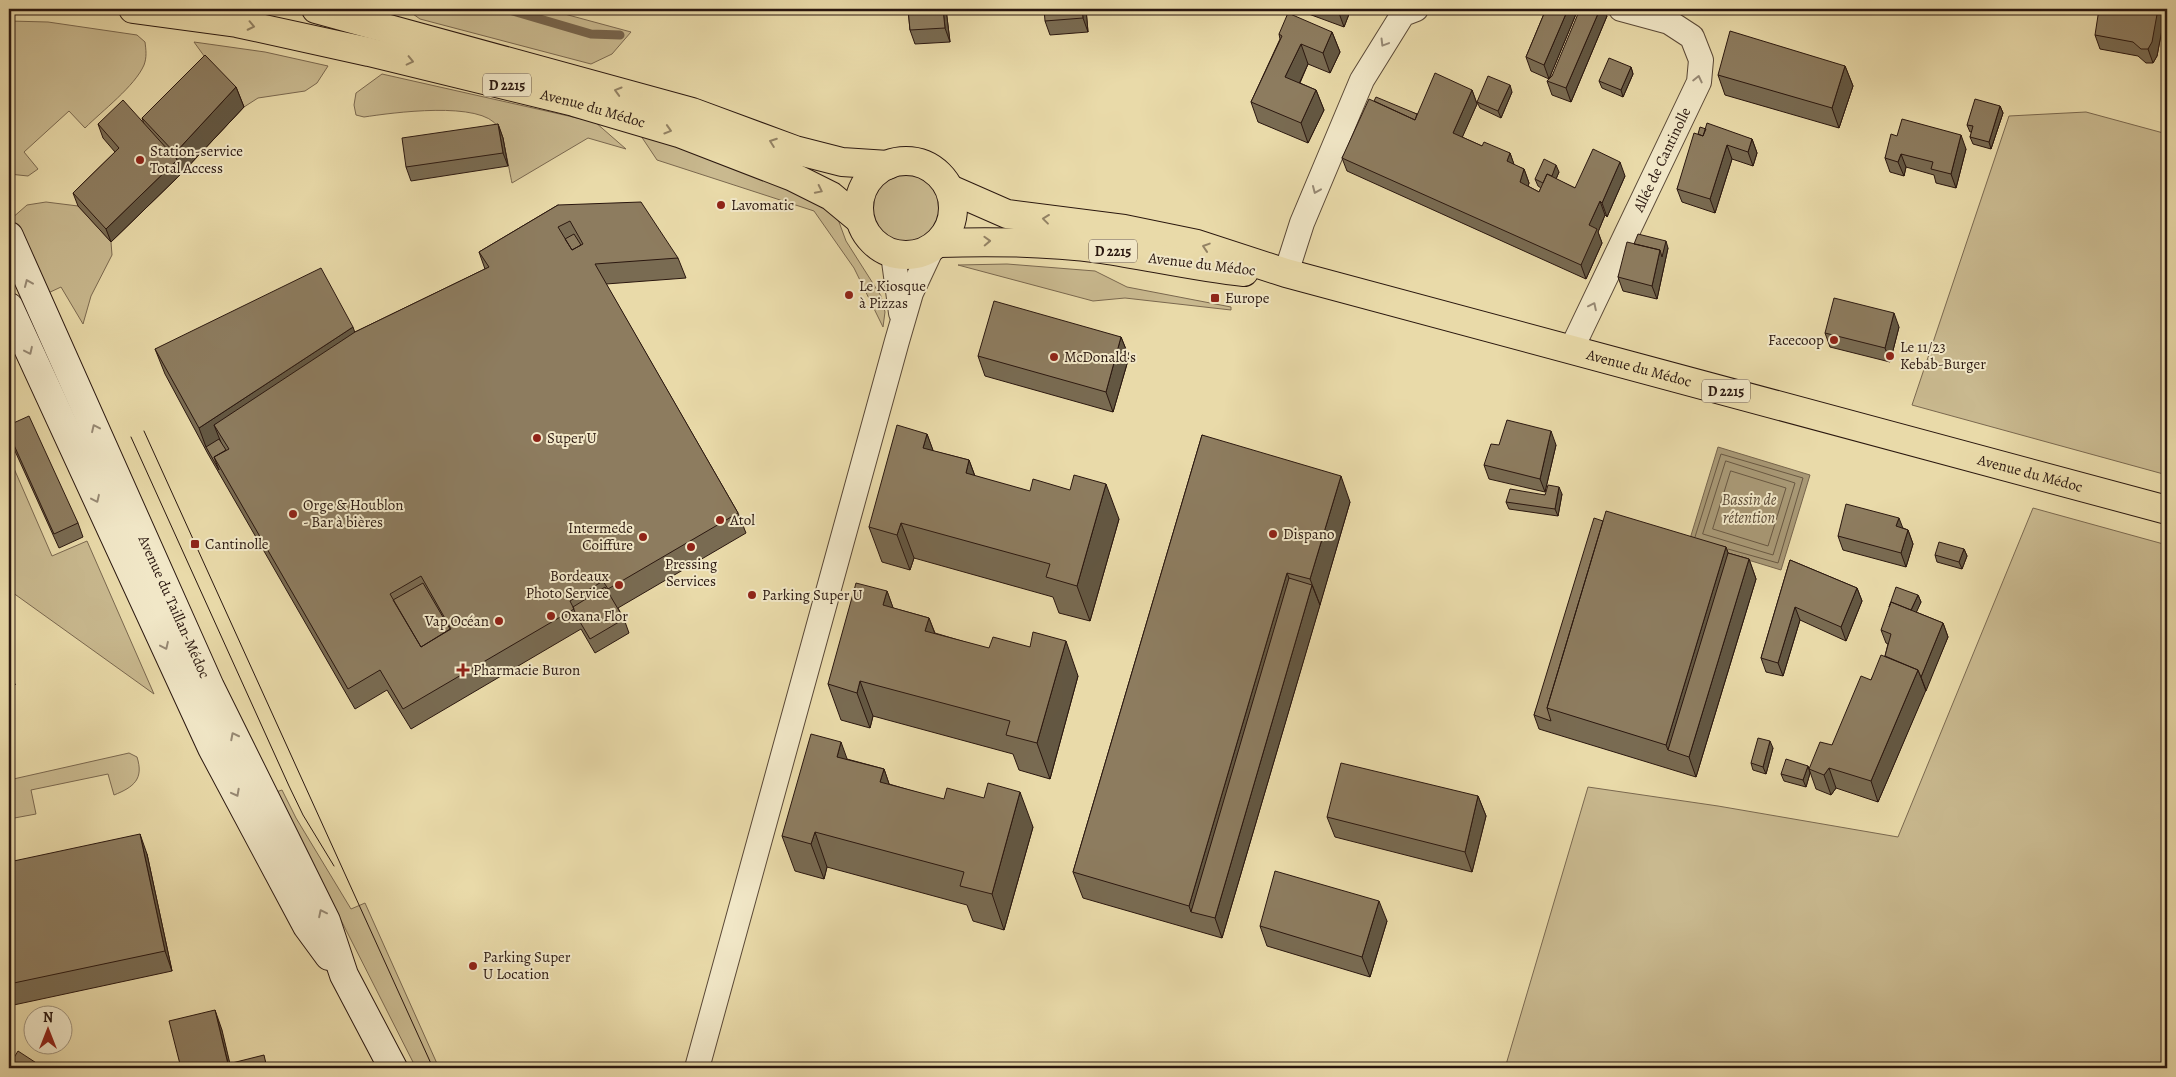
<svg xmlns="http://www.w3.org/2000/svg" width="2176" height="1077" font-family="Alegreya,serif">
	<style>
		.green { fill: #c9b98f; stroke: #7a684f }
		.water { fill: #a89875; stroke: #76644c }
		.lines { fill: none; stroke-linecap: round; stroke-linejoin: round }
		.shore { stroke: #695842; stroke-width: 1 }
		.stream { stroke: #76644c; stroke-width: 9 }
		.street-casing { stroke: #5a4836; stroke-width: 26 }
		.secondary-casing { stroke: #2a170f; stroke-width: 30 }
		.primary-casing { stroke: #2a170f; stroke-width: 30 }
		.street { stroke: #f1e7c7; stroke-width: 24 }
		.secondary { stroke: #f1e7c7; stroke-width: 28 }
		.primary { stroke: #e9daa9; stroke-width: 28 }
		.tram { stroke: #2a170f; stroke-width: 1 }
		.wall { fill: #796b52; stroke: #2a170f }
		.shaded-wall { fill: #635742; stroke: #2a170f }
		.building { fill: #8d7c5f; stroke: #2a170f; fill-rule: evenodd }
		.oneway { stroke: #938264 }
		.oneway2 { stroke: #978974 }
		.poi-dot { fill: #8f2418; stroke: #f1e7c7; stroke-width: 2 }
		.labels { text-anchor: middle; stroke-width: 4; stroke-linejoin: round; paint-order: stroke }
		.shield { fill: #f1e7c7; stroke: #665546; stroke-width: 1 }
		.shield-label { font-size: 14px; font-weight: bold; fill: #2a170f }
		.street-label { font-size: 15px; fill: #2a170f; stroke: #f1e7c7 }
		.poi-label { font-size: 15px; fill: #2a170f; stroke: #f1e7c7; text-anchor: start }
		.water-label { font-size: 16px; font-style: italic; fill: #5c4b38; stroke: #f1e7c7 }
	</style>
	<rect width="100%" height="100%" fill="#e9daa9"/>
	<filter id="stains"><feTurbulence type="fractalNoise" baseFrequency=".004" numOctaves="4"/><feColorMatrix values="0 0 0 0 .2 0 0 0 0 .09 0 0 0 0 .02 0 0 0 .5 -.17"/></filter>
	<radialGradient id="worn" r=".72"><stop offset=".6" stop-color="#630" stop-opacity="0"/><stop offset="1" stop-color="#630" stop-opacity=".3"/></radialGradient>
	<path class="green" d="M406 9H546L631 32 612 54 591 64 420 19Z
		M9 21 48 22 137 35 145 42C146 50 147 57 144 65 135 86 102 111 85 128L69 111 24 152 38 169 28 176 9 174Z
		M194 42 265 52 328 66 317 83 305 91 258 98 244 107 213 75 207 60Z
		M382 74 595 122 626 149 588 138 512 183C509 170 504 137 498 127 482 100 391 113 364 117L356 115 354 105 356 93Z
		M2086 112 2167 134V475L1912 405 2009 116Z
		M639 133 766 179 831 211 839 222 846 241 881 296 885 312 883 327 854 268 814 211 657 160Z
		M871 209a36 36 0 1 1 72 0a36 36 0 1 1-72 0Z
		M46 202 78 206 111 242 112 255 91 296 83 324 61 287 46 294 11 219 27 205Z
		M1007 264 1095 271 1127 287 1231 307V310L1125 298 1093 301 958 265Z
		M9 457 52 556 87 541 154 694 9 590Z
		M2033 508 2167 545V1068H1505L1588 787 1718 806 1898 837Z
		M129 753 137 757C144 779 134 787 114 795L108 774 31 790 36 814 9 819V780Z
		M282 790 296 818 351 909 365 903 439 1068H416L276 792Z"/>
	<path class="water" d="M1718 447 1810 475 1781 570 1689 542Z"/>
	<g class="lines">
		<path class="shore" d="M1726 461 1795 483 1773 555 1703 534Z
			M1731 471 1786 488 1768 546 1713 529Z
			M1695 537 1721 454 1803 478 1778 563 1728 549"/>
		<path class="stream" d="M506 9 591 34 620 35"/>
		<g class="street-casing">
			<g id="street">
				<path d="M893 254 901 313"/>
				<path d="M1286 273 1302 223 1362 80 1403 14 1416 9"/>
				<path id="s1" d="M1571 350 1699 82 1701 60 1692 37 1669 22 1621 9"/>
				<path d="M697 1068 897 341 911 293 932 248"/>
			</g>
		</g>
		<g class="secondary-casing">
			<g id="secondary">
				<path id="s2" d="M9 236 210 687 326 921 344 975 393 1068"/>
				<path d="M9 307 212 748 307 926 329 956"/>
			</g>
		</g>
		<g class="primary-casing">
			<g id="primary">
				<path id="s3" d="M133 9 237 23 369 52 574 102 679 133 793 177 831 196 860 220"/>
				<path d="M316 9 692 112 795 150 842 162 888 165"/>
				<circle cx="906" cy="208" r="47"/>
				<path id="s4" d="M950 189 1007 214 1124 229 1197 244 1286 273 2167 510"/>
				<path d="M939 243C993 241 1047 242 1102 249 1149 256 1196 267 1244 272"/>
			</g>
		</g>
		<use href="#street" class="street"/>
		<use href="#secondary" class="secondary"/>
		<use href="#primary" class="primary"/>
		<path class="tram" d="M144 431 433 1068
			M131 437 289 786 303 815 334 866"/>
	</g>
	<path class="wall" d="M908 9H946L950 42 915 44 910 30Z
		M1086 9 1088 32 1050 35 1045 21Z
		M1304 9H1351L1344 27 1306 13Z
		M1546 9H1574L1576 14 1549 79 1531 71 1526 57Z
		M1607 16 1571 102 1552 95 1547 81Z
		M2164 19 2157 56 2153 63H2146L2138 56 2100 49 2095 35Z
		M1332 32 1340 52 1330 73 1308 64 1300 83 1316 90 1324 110 1308 143 1258 122 1251 102 1280 39 1279 34Z
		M1845 66 1853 86 1839 128 1725 95 1718 75Z
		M1631 67 1633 74 1623 97 1602 88 1599 81Z
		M236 87 244 107 182 173 111 242 78 206 73 193 115 152 103 138 98 124H144L142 118Z
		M1472 90 1477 104 1462 137 1482 146 1510 153 1514 165 1524 169 1529 183 1528 186 1539 192 1541 188 1538 186 1535 179 1559 172 1556 179 1575 188 1625 176 1607 217 1605 215 1598 232 1602 243 1586 279 1347 171 1342 158 1374 101 1417 114Z
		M1512 92 1501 118 1480 108 1477 102Z
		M2000 106 2003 113 1991 149 1973 144 1970 137 1972 132H1970L1967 125Z
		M498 124 503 138 508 166 411 181 406 167Z
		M1706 129 1752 139 1757 153 1753 166 1732 159 1715 213 1682 202 1677 189 1698 134Z
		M1897 136 1966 149 1956 188 1936 183 1934 175 1906 167 1904 176 1890 172 1885 158Z
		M558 205 678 258 686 278 606 284 738 513 746 533 618 608 624 619 629 633 595 653 581 629 411 729 387 690 355 709 208 454 165 374 155 349 355 332 485 269 479 252Z
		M1634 244 1668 248 1657 299 1623 291 1618 277Z
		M1899 327 1890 362 1830 347 1825 333Z
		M1121 337 1129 357 1113 412 985 376 978 356Z
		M9 425 78 523 83 537 59 548 10 440 9 436Z
		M927 434 933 451 969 460 975 476 1119 519 1090 621 1059 613 1053 597 914 558 910 570 882 562 869 527Z
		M1202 435 1350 502 1222 938 1083 898 1073 872Z
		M1556 445 1545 492 1489 479 1484 465Z
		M1562 494 1558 516 1509 509 1506 502 1545 495Z
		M1603 521 1726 547 1728 553 1749 559 1756 579 1696 777 1539 729 1534 715Z
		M1903 528 1908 530 1913 544 1906 567 1843 550 1838 536Z
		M1964 549 1967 556 1962 569 1937 562 1935 555Z
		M1790 560 1857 588 1862 601 1846 641 1800 620 1783 676 1766 672 1761 658Z
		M887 591 893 608 929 618 935 633 1078 676 1050 779 1019 770 1013 754 873 716 870 728 841 720 828 684Z
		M1918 595 1921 602 1916 612 1943 623 1948 637 1878 802 1836 788 1831 795 1816 789 1809 769 1832 745 1885 656 1888 644 1886 643 1881 630Z
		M9 663 15 685 9 686Z
		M1773 748 1766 774 1753 770 1751 763Z
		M847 759 884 769 889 784 1033 827 1004 930 973 921 967 905 827 867 824 879 795 871 782 836Z
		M1808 766 1810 773 1806 787 1784 781 1781 774Z
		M1478 796 1486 816 1472 872 1335 837 1327 817Z
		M147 854 172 971 9 1006V862Z
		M1387 921 1370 977 1267 946 1260 926Z"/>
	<path class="shaded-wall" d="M943 9H946L950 42 945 28Z
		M1082 9H1086L1088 32 1083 18Z
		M1341 9H1351L1344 27 1339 13Z
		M1568 9H1574L1576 14 1549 79 1544 65Z
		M1600 9H1604L1607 16 1571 102 1566 88Z
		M2158 9H2160L2164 19 2157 56 2153 63 2148 49Z
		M1332 32 1340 52 1330 73 1323 53Z
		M1301 44 1308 64 1293 97 1285 77Z
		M1845 66 1853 86 1839 128 1832 108Z
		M1631 67 1633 74 1623 97 1621 90Z
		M1510 85 1512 92 1501 118 1498 111Z
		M236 87 244 107 182 173 111 242 106 229 177 160 175 153Z
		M1316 90 1324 110 1308 143 1301 123Z
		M1472 90 1477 104 1458 147 1453 133Z
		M2000 106 2003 113 1991 149 1989 142Z
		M498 124 503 138 508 166 503 153Z
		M1961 135 1966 149 1956 188 1951 174Z
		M1752 139 1757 153 1753 166 1748 152Z
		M1727 145 1732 159 1715 213 1710 199Z
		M1510 153 1515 167 1507 161Z
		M1901 154 1906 167 1904 176 1898 162Z
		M1620 162 1625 176 1607 217 1602 203Z
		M1556 165 1559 172 1550 193 1547 186Z
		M1524 169 1529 183 1525 196 1520 182Z
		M1600 201 1605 215 1598 232 1602 243 1586 279 1581 265 1589 225Z
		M1666 241 1668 248 1657 299 1652 286 1660 250Z
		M1894 313 1899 327 1890 362 1885 348Z
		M353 327 362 353 214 425 222 445 206 447 199 428Z
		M1121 337 1129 357 1113 412 1106 392Z
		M1551 431 1556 445 1545 492 1540 479Z
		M927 434 940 469 923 448Z
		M969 460 982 496 966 473Z
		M1341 476 1350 502 1320 605 1310 579Z
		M1106 484 1119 519 1090 621 1077 586Z
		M1559 487 1562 494 1558 516 1555 509Z
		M1899 518 1904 531 1896 526Z
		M901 523 914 558 910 570 897 535Z
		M1908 530 1913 544 1906 567 1901 553Z
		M1726 547 1735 573 1668 750 1666 745Z
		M1964 549 1967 556 1962 569 1959 562Z
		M1749 559 1756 579 1696 777 1689 757Z
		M1287 573 1297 598 1191 912 1189 906Z
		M1312 585 1320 605 1222 938 1215 918Z
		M1857 588 1862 601 1846 641 1841 627Z
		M887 591 900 627 883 605Z
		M1918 595 1921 602 1912 622 1909 615Z
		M1795 607 1800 620 1783 676 1778 663Z
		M929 618 942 653 925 631Z
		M1943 623 1948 637 1926 691 1921 677Z
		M1066 641 1078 676 1050 779 1037 743Z
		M9 663 15 685 9 669Z
		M1918 670 1926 690 1878 802 1871 781Z
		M860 681 873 716 870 728 857 693Z
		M1770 741 1773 748 1766 774 1763 767Z
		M841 742 854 778 837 757Z
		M1808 766 1810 773 1806 787 1803 780Z
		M1829 768 1836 788 1831 795 1824 775Z
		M884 769 896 804 880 782Z
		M1020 792 1033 827 1004 930 992 894Z
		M1478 796 1486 816 1472 872 1465 852Z
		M815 832 827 867 824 879 811 844Z
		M140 834 147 854 172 971 165 951Z
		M1379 901 1387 921 1370 977 1362 957Z
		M215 1010 222 1030 231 1068 228 1064Z"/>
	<path class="building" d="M908 9H943L945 28 910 30Z
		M1044 9H1082L1083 18 1045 21Z
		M1327 9H1341L1339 13Z
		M1546 9H1568L1544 65 1526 57Z
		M1580 9H1600L1566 88 1547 81 1552 76Z
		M2099 9H2158L2152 42 2148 49H2141L2133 42 2095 35Z
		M1288 13 1332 32 1323 53 1301 44 1285 77 1316 90 1301 123 1251 102 1282 36 1279 34Z
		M1730 31 1845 66 1832 108 1718 75Z
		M205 55 236 87 175 153 142 118Z
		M1609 58 1631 67 1621 90 1599 81Z
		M1435 73 1472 90 1453 133 1482 146 1484 142 1510 153 1507 161 1524 169 1520 182 1539 192 1547 174 1575 188 1593 149 1620 162 1602 203 1600 201 1589 225 1597 229 1581 265 1342 158 1369 99 1415 120Z
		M1488 76 1510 85 1498 111 1477 102Z
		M1376 97 1417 114 1415 120 1374 101Z
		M1975 99 2000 106 1989 142 1970 137 1973 126 1967 125Z
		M123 100 177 160 106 229 73 193 119 148 98 124Z
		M1902 119 1961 135 1951 174 1931 169 1933 162 1901 154 1898 162 1885 158 1891 134 1897 136Z
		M1707 123 1752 139 1748 152 1727 145 1710 199 1677 189 1694 133 1703 136Z
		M498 124 503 153 406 167 402 138Z
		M1700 127 1706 129 1703 136 1698 134Z
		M1544 159 1556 165 1552 176 1547 174 1543 183 1535 179Z
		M641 202 678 258 595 264 738 513 608 589 603 581 570 601 574 609 403 709 380 670 348 689 214 457 229 449 214 425 355 332 489 267 479 252 558 205ZM570 221 583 244 572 250 558 227ZM421 576 451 629 421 647 390 594Z
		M574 234 581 245 572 250 565 239Z
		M1638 234 1666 241 1662 257 1660 250 1634 244Z
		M1627 242 1660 250 1652 286 1618 277Z
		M321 268 353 327 199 428 155 349Z
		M1834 298 1894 313 1885 348 1825 333Z
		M994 301 1121 337 1106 392 978 356Z
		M29 416 78 523 54 534 9 434V425Z
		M1507 420 1551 431 1540 479 1484 465 1491 444 1499 445Z
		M897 425 927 434 923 448 969 460 966 473 1030 491 1033 479 1070 490 1074 475 1106 484 1077 586 1046 577 1050 564 901 523 897 535 869 527Z
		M1202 435 1341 476 1310 579 1287 573 1189 906 1073 872Z
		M219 439 226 450 214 457 219 470 206 447Z
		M1548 485 1559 487 1555 509 1506 502 1510 489 1545 495Z
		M1846 504 1899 518 1896 526 1908 530 1901 553 1838 536Z
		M1606 511 1726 547 1666 745 1547 708Z
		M1594 518 1603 521 1547 708 1551 721 1534 715Z
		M1939 542 1964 549 1959 562 1935 555Z
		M1728 553 1749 559 1689 757 1668 750Z
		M1790 560 1857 588 1841 627 1795 607 1778 663 1761 658Z
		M1289 578 1312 585 1215 918 1191 912Z
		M423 583 450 629 421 647 393 600Z
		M856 583 887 591 883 605 929 618 925 631 989 648 993 637 1030 647 1033 632 1066 641 1037 743 1006 735 1010 721 860 681 857 693 828 684Z
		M605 587 624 619 590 639 576 615 573 607Z
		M1896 587 1918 595 1911 610 1891 602 1889 607Z
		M1891 602 1943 623 1921 677 1918 670 1885 656 1891 634 1881 630Z
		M1881 655 1918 670 1871 781 1829 768 1824 775 1809 769 1820 742 1832 745 1861 676 1871 680Z
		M811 734 841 742 837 757 884 769 880 782 944 799 947 788 984 798 988 783 1020 792 992 894 960 886 964 872 815 832 811 844 782 836Z
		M1758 738 1770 741 1763 767 1751 763Z
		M1786 759 1808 766 1803 780 1781 774Z
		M1341 763 1478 796 1465 852 1327 817Z
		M140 834 165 951 9 984V862Z
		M1275 871 1379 901 1362 957 1260 926Z
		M215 1010 228 1064 264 1055 267 1068H181L169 1021Z
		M18 1051 44 1068H9V1066Z"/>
	<defs><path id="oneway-chevron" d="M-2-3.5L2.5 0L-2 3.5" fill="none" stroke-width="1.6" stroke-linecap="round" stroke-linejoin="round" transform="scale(1.25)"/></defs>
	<g class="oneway">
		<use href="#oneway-chevron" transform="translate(251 26) rotate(12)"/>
		<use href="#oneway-chevron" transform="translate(410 61) rotate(13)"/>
		<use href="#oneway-chevron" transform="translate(618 91) rotate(-164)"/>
		<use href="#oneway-chevron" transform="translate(668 130) rotate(17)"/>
		<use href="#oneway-chevron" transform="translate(773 142) rotate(-160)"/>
		<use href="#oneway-chevron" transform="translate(819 190) rotate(26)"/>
		<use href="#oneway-chevron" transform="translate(1046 219) rotate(-173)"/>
		<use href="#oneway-chevron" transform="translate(987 241) rotate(-2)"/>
		<use href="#oneway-chevron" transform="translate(1206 247) rotate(-162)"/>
	</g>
	<g class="oneway2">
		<use href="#oneway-chevron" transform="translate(1384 43) rotate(121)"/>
		<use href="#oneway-chevron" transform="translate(1698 79) rotate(-77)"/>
		<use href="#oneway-chevron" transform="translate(1316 190) rotate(113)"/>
		<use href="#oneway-chevron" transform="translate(28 283) rotate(-113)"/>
		<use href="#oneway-chevron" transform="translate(1593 306) rotate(-64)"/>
		<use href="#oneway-chevron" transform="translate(29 351) rotate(65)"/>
		<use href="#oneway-chevron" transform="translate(95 428) rotate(-115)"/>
		<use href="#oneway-chevron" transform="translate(96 499) rotate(65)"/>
		<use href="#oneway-chevron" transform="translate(165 646) rotate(65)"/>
		<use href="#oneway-chevron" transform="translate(234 736) rotate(-117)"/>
		<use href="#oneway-chevron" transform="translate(236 793) rotate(62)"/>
		<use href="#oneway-chevron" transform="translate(322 913) rotate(-116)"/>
	</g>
	<g class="poi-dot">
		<circle cx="140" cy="160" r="5"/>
		<circle cx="721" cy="205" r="5"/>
		<circle cx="849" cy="295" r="5"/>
		<rect x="1210" y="293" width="10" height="10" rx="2.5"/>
		<circle cx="1834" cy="340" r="5"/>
		<circle cx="1890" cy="356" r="5"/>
		<circle cx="1054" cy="357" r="5"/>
		<circle cx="537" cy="438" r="5"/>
		<circle cx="293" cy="514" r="5"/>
		<circle cx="720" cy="520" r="5"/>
		<circle cx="1273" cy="534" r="5"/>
		<circle cx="643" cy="537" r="5"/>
		<rect x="190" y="539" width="10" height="10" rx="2.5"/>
		<circle cx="691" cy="547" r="5"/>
		<circle cx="619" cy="585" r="5"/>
		<circle cx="752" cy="595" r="5"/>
		<circle cx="551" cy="616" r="5"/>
		<circle cx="499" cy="621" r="5"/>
		<path d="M460.5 662.5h5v5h5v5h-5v5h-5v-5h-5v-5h5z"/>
		<circle cx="473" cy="966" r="5"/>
	</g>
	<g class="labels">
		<g class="shield">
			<rect x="483" y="73.5" width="48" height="23" rx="4"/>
			<rect x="1089" y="239.5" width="48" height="23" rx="4"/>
			<rect x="1702" y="379.5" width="48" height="23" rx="4"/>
		</g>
		<g class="shield-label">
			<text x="507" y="90">D 2215</text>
			<text x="1113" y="256">D 2215</text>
			<text x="1726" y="396">D 2215</text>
		</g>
		<g class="street-label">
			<text dy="5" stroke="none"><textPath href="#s3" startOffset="471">Avenue du Médoc</textPath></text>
			<text dy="5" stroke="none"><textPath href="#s1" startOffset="211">Allée de Cantinolle</textPath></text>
			<text transform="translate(1202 264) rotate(7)" y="5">Avenue du Médoc</text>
			<text dy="5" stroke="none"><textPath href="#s4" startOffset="714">Avenue du Médoc</textPath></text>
			<text dy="5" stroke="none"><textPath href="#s4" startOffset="1119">Avenue du Médoc</textPath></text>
			<text dy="5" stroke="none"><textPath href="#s2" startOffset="406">Avenue du Taillan-Médoc</textPath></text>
		</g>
		<g class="poi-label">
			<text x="150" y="156">Station-service<tspan x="150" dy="17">Total Access</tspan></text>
			<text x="731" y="210">Lavomatic</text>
			<text x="859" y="291">Le Kiosque<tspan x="859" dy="17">à Pizzas</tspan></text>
			<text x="1225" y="303">Europe</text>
			<text x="1824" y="345" text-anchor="end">Facecoop</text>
			<text x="1900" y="352">Le 11/23<tspan x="1900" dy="17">Kebab-Burger</tspan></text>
			<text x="1064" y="362">McDonald's</text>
			<text x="547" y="443">Super U</text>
			<text x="303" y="510">Orge &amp; Houblon<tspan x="303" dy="17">- Bar à bières</tspan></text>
			<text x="730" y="525">Atol</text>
			<text x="633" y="533" text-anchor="end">Intermede<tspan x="633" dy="17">Coiffure</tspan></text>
			<text x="1283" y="539">Dispano</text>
			<text x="205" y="549">Cantinolle</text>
			<text x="691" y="569" text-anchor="middle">Pressing<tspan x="691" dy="17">Services</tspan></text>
			<text x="609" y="581" text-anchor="end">Bordeaux<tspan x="609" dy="17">Photo Service</tspan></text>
			<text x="762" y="600">Parking Super U</text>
			<text x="561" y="621">Oxana Flor</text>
			<text x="489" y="626" text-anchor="end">Vap Océan</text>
			<text x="473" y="675">Pharmacie Buron</text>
			<text x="483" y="962">Parking Super<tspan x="483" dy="17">U Location</tspan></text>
		</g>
		<g class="water-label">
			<text x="1749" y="505">Bassin de<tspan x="1749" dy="18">rétention</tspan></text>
		</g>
	</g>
	<rect width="2176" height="1077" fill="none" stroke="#e9daa9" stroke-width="30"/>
	<rect x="10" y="10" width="2156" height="1057" fill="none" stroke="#2a170f" stroke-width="2.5"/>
	<rect x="15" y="15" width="2146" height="1047" fill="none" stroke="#2a170f"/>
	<g transform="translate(48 1030)"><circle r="24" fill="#f1e7c7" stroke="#a1947d"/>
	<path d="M0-4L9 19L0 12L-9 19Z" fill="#8f2418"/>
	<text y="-8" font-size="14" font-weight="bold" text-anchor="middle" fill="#2a170f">N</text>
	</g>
	<rect width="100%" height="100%" filter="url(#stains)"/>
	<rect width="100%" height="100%" fill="url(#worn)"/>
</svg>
